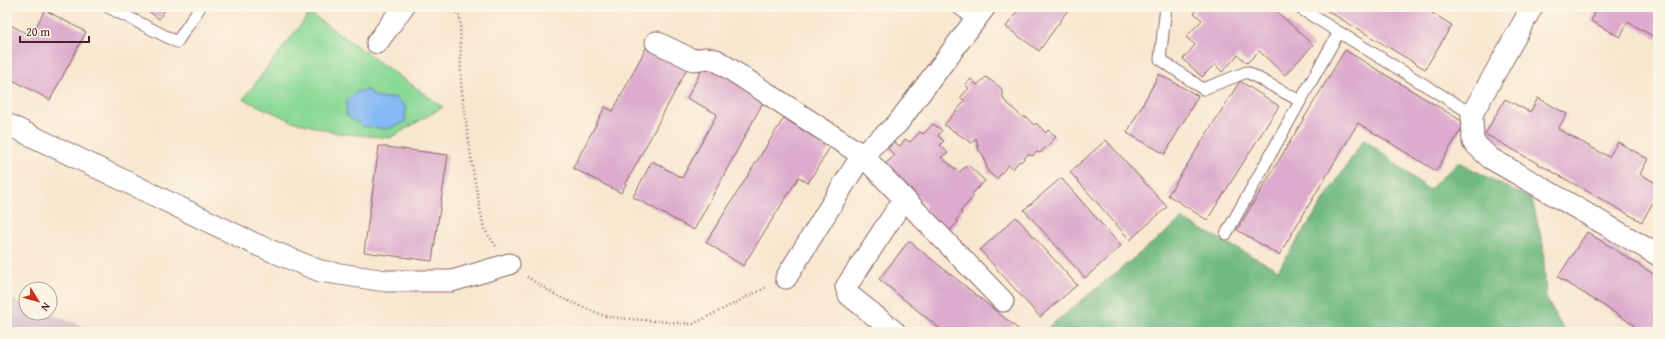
<svg xmlns="http://www.w3.org/2000/svg" width="1665" height="339" font-family="'Gentium Book Plus',serif">
	<style>
		.industrial { fill: #d2bdc8 }
		.green { fill: #8bd997; stroke: #6a7c61 }
		.forest { fill: #70b980; stroke: #5d6c56 }
		.water { fill: #85b9f3; stroke: #686c8f }
		.building { fill: #dcabcd }
		.lines { fill: none; stroke-linecap: round; stroke-linejoin: round }
		.lane-casing { stroke: #876565; stroke-width: 13 }
		.street-casing { stroke: #876565; stroke-width: 23 }
		.path { stroke: #876565; stroke-width: 2.5; stroke-dasharray: 1 3; stroke-linecap: butt }
		.lane { stroke: #fff; stroke-width: 11 }
		.street { stroke: #fff; stroke-width: 21 }
	</style>
	<rect width="100%" height="100%" fill="#fcf5e5"/>
	<filter id="ink" filterUnits="userSpaceOnUse"><feTurbulence type="fractalNoise" baseFrequency=".025" numOctaves="2"/><feDisplacementMap in="SourceGraphic" scale="8" xChannelSelector="R" yChannelSelector="G"/><feConvolveMatrix kernelMatrix="1 2 1 2 8 2 1 2 1" color-interpolation-filters="sRGB"/></filter>
	<filter id="wash" filterUnits="userSpaceOnUse"><feTurbulence type="fractalNoise" baseFrequency=".012" numOctaves="4" result="noise"/><feDisplacementMap in="SourceGraphic" scale="16" xChannelSelector="R" yChannelSelector="G"/><feGaussianBlur stdDeviation="0.9" result="paint"/><feColorMatrix in="noise" values="0 0 0 0 0 0 0 0 0 0 0 0 0 0 0 0 0 1.4 0 .05"/><feComposite in="paint" operator="in"/></filter>
	<g filter="url(#wash)">
		<rect width="100%" height="100%" fill="#f8e7d0"/>
		<path class="industrial" d="M7 298 26 305V313H48L99 332H7Z"/>
		<path class="green" d="M310 13 443 107 390 138 338 133 292 121 243 99Z"/>
		<path class="forest" d="M1364 139 1429 190 1458 162 1532 200 1543 245 1546 298 1565 332H1043L1182 219 1278 270Z"/>
		<path class="water" d="M367 90 378 98H397L406 108 405 122 387 129 362 126 346 115 347 101 356 92Z"/>
		<g id="blocks">
			<path class="building" d="M143 7H167L159 19Z
				M1020 7H1070L1039 51 1006 27Z
				M1199 7H1272L1313 45 1285 75 1259 51 1247 63 1238 55 1222 72 1215 64 1202 77 1183 59 1195 45 1186 37 1202 20 1194 13Z
				M1321 7H1422L1452 25 1425 69Z
				M1598 7H1658V39L1628 22 1620 37 1591 21Z
				M45 10 86 32 50 100 7 77V23L31 36Z
				M648 44 689 65 621 193 573 168 605 107 613 111Z
				M1345 50 1465 123 1436 171 1358 123 1279 255 1237 230Z
				M705 64 766 97 694 230 633 197 652 161 682 178 717 114 687 98Z
				M1159 74 1198 96 1165 154 1127 133Z
				M986 77 1001 88 1004 100 1022 117H1026L1034 125 1036 123 1046 133 1048 130 1056 137 1040 153 1037 152 1032 156 1028 154 1021 162 1019 161 1013 169 1008 165 997 179 988 172 983 155 979 151 976 138 972 143 944 125 965 101 960 98 969 88 965 85 971 79 977 85Z
				M1240 81 1279 106 1207 220 1168 195Z
				M1538 98 1567 114 1558 129 1609 157 1618 142 1648 159 1640 174 1658 184V193L1642 222 1485 134 1505 99 1530 112Z
				M784 118 830 147 808 183 799 177 743 266 706 242Z
				M933 124 942 130 938 136 944 141 940 145 948 153 941 157 959 172 968 165 985 181 972 194 974 196 960 212 962 213 956 220 958 222 943 238 924 208 926 205 906 184 900 182 884 165 895 155 888 149 893 142 900 146 905 139 910 142 920 132 923 134Z
				M1106 140 1167 207 1130 240 1070 172Z
				M379 146 448 155 432 261 364 252Z
				M1061 178 1121 246 1085 278 1024 210Z
				M1016 217 1077 285 1040 317 980 250Z
				M1587 232 1658 277V332H1630L1634 325 1558 277Z
				M909 241 975 294 1022 332H944L879 279Z"/>
		</g>
	</g>
	<g filter="url(#ink)">
		<use href="#blocks" fill-opacity="0" stroke="#876565" stroke-width="1"/>
		<g class="lines">
			<g class="lane-casing">
				<path id="lane" d="M108 7 177 42 200 7
					M956 7 976 21
					M1166 7 1160 59 1203 89 1247 72 1300 101
					M1298 7 1472 114
					M1226 234 1339 32"/>
			</g>
			<g class="street-casing">
				<path id="street" d="M1532 7 1472 114 1473 142 1490 158 1658 255
					M656 42 693 60 707 58 716 60 862 155 1003 301
					M377 43 403 7
					M7 124 255 244 320 271 386 281H452L509 264
					M786 278 862 155 897 124 985 7
					M895 332 849 295 846 287 904 199"/>
			</g>
			<path class="path" d="M450 7 460 16 461 85 473 171 484 229 496 246
				M527 277 559 297 607 317 693 324 767 287"/>
			<use href="#lane" class="lane"/>
			<use href="#street" class="street"/>
		</g>
	</g>
	<rect width="1665" height="339" fill="none" stroke="#fcf5e5" stroke-width="24"/>
	<g transform="translate(38 301) rotate(127)"><circle r="19" fill="#fcf5e5" stroke="#b59f9b"/>
	<path d="M0-3L7 15L0 10L-7 15Z" fill="#c8321e"/>
	<text y="-6" font-size="11" font-weight="bold" text-anchor="middle" fill="#4a1f2b">N</text>
	</g>
	<path d="M20 36v6h69v-6" fill="none" stroke="#4a1f2b" stroke-width="2"/>
	<text x="26" y="36" font-size="12" fill="#4a1f2b" stroke="#fcf5e5" stroke-width="3" paint-order="stroke">20 m</text>
</svg>
